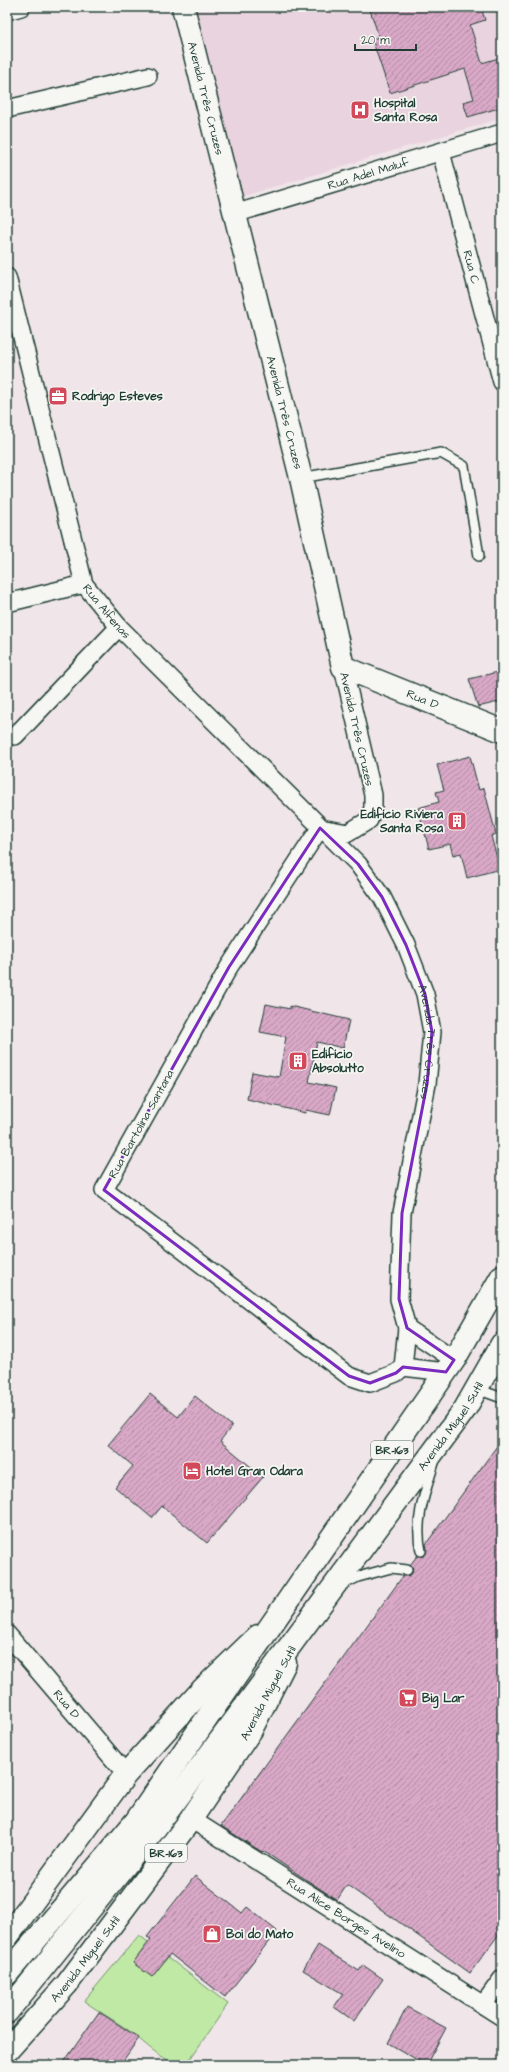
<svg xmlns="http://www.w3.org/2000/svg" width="509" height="2072" font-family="'Architects Daughter',sans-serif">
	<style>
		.built { fill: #e9d3df }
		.grass { fill: #c0e9a5; stroke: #70936c }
		.building { fill: url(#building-hatch); stroke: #1f3d34 }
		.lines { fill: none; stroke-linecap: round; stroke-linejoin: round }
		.lane-casing { stroke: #1f3d34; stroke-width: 12 }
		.street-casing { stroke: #1f3d34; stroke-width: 20 }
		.secondary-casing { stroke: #1f3d34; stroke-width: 25 }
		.primary-casing { stroke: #1f3d34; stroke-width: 25 }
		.highway-casing { stroke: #1f3d34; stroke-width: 25 }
		.lane { stroke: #f6f6f2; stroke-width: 9 }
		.street { stroke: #f6f6f2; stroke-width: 17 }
		.secondary { stroke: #f6f6f2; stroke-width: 22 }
		.primary { stroke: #f6f6f2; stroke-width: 22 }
		.highway { stroke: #f6f6f2; stroke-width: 22 }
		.marked { fill: none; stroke: #7b2cbf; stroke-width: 3; stroke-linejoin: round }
		.labels { text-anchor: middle; stroke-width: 3.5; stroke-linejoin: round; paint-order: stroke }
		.shield { fill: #f6f6f2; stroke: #60746d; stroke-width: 1 }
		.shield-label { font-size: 11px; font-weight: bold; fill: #1f3d34 }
		.street-label { font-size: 12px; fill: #1f3d34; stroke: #f6f6f2 }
		.poi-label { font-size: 12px; font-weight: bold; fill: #1f3d34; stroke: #f6f6f2; text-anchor: start }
	</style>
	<defs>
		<pattern id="building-hatch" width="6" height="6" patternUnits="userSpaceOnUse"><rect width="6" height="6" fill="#d9a8c7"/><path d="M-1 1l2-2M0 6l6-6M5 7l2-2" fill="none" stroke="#af8aa2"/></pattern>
	</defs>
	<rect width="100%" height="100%" fill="#f0e6e9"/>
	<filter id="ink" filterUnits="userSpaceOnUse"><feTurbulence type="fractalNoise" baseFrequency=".025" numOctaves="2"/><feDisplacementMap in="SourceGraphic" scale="8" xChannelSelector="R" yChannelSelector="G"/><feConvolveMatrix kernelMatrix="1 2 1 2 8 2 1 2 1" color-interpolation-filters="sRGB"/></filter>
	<g filter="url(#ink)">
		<path class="built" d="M193 7H500L392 44 502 9V118L237 198Z"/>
		<path class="grass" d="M139 1935 228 2004 186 2065C169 2065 151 2049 138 2038 122 2024 102 2014 84 2001Z"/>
		<path class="building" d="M369 7H481L485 20 470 25 482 63 502 57V107L468 117 463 102 474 99 465 69 390 93 372 39 379 37Z
			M502 671V701L478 707 469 679Z
			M470 756 479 790 484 788 496 834 491 836 500 869 467 878 461 853 453 855 450 844 429 849 418 808 439 802 436 792 444 790 437 765Z
			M266 1004 290 1009V1006L349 1020 343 1048 317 1042 309 1082 336 1088 330 1115 306 1110 305 1113 247 1099 252 1072 279 1077 286 1037 260 1032Z
			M150 1394 178 1417 195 1396 232 1426 220 1441 263 1477 207 1543 162 1506 152 1518 115 1487 133 1466 108 1445Z
			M502 1439V1930L470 1973 347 1885 337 1900 263 1851 262 1852 221 1826 403 1576H409L412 1573 413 1568 410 1565 417 1556 425 1555 427 1550 426 1544Z
			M195 1876 242 1913 247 1907 277 1931 225 1997 170 1954 152 1977 133 1963 151 1939 147 1937Z
			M318 1945 359 1971 363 1965 383 1979 354 2021 334 2007 343 1994 303 1970Z
			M407 2007 446 2028 426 2065 388 2043Z
			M99 2012 139 2038 120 2065H62Z"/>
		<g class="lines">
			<g class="lane-casing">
				<path id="lane" d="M301 478 441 453 464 466 479 556
					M477 1389 502 1398
					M421 1551C414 1521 425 1492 434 1463
					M342 1585 358 1577 391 1568 407 1570"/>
			</g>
			<g class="street-casing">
				<g id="street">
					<path d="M7 11 21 7"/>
					<path d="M7 109 148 76"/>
					<path id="s1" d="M441 152 502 382"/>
					<path id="s2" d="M234 214 502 133"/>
					<path id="s3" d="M7 277 84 584 119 627 358 864 382 897 406 945 425 994 432 1032 427 1084 402 1213 399 1299 407 1328 454 1360"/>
					<path d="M7 603 84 584"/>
					<path d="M15 736 119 627"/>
					<path d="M320 828 229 967 104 1190 349 1376 370 1383 396 1373 403 1367 407 1328"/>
					<path d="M320 828 348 833 369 820 373 808V795L343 667"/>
					<path d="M403 1367 446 1372"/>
					<path id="s4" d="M7 1634 126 1774"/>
					<path id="s5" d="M191 1819 502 2017"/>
					<path d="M483 2005 502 1979"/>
				</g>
			</g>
			<g class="secondary-casing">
				<g id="secondary">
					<path id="s6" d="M183 7 301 478 343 667 502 731"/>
				</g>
			</g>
			<g class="primary-casing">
				<g id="primary">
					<path d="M7 1937 126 1774 203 1689 258 1636"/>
					<path id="s7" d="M7 2051 67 1984 191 1819 251 1730 285 1663"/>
				</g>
			</g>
			<g class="highway-casing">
				<g id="highway">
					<path d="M7 1974 136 1821 454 1360 502 1276"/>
					<path id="s8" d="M7 2012 153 1831 465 1409 502 1344"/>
				</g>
			</g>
			<use href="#lane" class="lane"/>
			<use href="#street" class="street"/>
			<use href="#secondary" class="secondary"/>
			<use href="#primary" class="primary"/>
			<use href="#highway" class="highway"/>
		</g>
	</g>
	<path class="marked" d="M320 828 358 864 382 897 406 945 425 994 432 1032 427 1084 402 1213 399 1299 407 1328 454 1360 446 1372 403 1367 396 1373 370 1383 349 1376 104 1190 229 967Z"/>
	<defs>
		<g id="hospital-square" transform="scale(1)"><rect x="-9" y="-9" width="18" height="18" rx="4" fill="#d1495b" stroke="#f6f6f2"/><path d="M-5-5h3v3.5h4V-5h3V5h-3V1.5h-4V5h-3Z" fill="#fff"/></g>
		<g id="office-square" transform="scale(1)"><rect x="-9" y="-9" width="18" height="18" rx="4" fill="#d1495b" stroke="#f6f6f2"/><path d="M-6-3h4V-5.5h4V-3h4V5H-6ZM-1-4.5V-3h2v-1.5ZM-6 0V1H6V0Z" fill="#fff"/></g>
		<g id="building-square" transform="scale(1)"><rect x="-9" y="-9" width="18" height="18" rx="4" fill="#d1495b" stroke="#f6f6f2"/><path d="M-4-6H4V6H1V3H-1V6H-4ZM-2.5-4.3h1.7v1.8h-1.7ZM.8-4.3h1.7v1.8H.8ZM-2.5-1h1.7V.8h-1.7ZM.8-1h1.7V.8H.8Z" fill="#fff"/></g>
		<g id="hotel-square" transform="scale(1)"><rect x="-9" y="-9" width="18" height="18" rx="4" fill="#d1495b" stroke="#f6f6f2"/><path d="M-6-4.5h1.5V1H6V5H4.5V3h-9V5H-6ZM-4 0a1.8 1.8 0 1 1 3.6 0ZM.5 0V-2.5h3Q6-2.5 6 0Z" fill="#fff"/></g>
		<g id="supermarket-square" transform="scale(1)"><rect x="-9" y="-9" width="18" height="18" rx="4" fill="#d1495b" stroke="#f6f6f2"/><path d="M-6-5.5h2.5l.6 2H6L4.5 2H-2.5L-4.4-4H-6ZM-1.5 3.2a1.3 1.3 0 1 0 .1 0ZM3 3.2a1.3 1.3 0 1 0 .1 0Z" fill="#fff"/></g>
		<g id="shop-square" transform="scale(1)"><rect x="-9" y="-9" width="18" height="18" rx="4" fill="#d1495b" stroke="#f6f6f2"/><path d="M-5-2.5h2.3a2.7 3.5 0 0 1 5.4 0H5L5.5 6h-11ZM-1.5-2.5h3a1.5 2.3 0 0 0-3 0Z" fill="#fff"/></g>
	</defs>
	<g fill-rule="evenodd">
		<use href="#hospital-square" x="360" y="110"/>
		<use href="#office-square" x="58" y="396"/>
		<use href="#building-square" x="457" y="821"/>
		<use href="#building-square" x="298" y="1061"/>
		<use href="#hotel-square" x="192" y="1471"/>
		<use href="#supermarket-square" x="408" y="1698"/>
		<use href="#shop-square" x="212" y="1934"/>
	</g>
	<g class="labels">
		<g class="shield">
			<rect x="371" y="1441" width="42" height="18" rx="3"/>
			<rect x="145" y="1844" width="42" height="18" rx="3"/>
		</g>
		<g class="shield-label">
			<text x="392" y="1454">BR-163</text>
			<text x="166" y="1857">BR-163</text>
		</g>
		<g class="street-label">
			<text dy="4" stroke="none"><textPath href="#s6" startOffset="94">Avenida Três Cruzes</textPath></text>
			<text dy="4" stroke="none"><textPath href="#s2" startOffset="140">Rua Adel Maluf</textPath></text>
			<text dy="4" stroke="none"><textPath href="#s1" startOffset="119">Rua C</textPath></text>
			<text dy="4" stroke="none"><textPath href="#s6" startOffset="418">Avenida Três Cruzes</textPath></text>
			<text dy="4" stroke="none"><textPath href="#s3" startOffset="352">Rua Alfenas</textPath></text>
			<text dy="4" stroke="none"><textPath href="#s6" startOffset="765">Rua D</textPath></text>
			<text transform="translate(357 729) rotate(77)" y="4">Avenida Três Cruzes</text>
			<text dy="4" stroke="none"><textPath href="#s3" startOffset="904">Avenida Três Cruzes</textPath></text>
			<text transform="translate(141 1124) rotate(-61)" y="4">Rua Bartolina Santana</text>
			<text dy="4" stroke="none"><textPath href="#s8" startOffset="735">Avenida Miguel Sutil</textPath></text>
			<text transform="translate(268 1693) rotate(-62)" y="4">Avenida Miguel Sutil</text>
			<text dy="4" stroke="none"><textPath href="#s4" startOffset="92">Rua D</textPath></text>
			<text dy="4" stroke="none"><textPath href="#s5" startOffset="184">Rua Alice Borges Avelino</textPath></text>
			<text dy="4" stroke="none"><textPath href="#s7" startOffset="121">Avenida Miguel Sutil</textPath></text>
		</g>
		<g class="poi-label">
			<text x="374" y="107">Hospital<tspan x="374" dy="14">Santa Rosa</tspan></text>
			<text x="72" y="400">Rodrigo Esteves</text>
			<text x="443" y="818" text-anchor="end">Edifício Riviera<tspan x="443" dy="14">Santa Rosa</tspan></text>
			<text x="312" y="1058">Edifício<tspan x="312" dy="14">Absolutto</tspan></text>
			<text x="206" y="1475">Hotel Gran Odara</text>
			<text x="422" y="1702">Big Lar</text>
			<text x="226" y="1938">Boi do Mato</text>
		</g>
	</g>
	<rect width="509" height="2072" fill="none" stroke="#f6f6f2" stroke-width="24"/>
	<rect x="12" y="12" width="485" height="2048" fill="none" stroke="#1f3d34" stroke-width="1.5" filter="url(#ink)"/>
	<path d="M355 44v6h61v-6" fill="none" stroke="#1f3d34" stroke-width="2"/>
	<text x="361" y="44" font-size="12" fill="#1f3d34" stroke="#f6f6f2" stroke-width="3" paint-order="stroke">20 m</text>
</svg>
